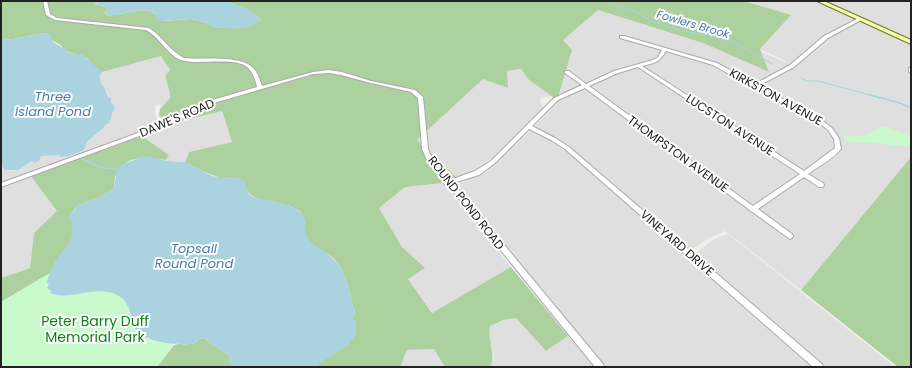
<svg xmlns="http://www.w3.org/2000/svg" width="912" height="368" font-family="Poppins,sans-serif">
	<style>
		.residential { fill: #e0dfdf }
		.forest { fill: #add19e }
		.park { fill: #c8facc }
		.water { fill: #aad3df }
		.lines { fill: none; stroke-linecap: round; stroke-linejoin: round }
		.stream-far1 { stroke: #aad3df; stroke-width: 1 }
		.stream { stroke: #aad3df; stroke-width: 1.5 }
		.street-casing { stroke: #a9a9a9; stroke-width: 2 }
		.secondary-casing { stroke: #707d05; stroke-width: 2 }
		.street { fill: #fff; fill-rule: evenodd }
		.secondary { fill: #f7fabf; fill-rule: evenodd }
		.labels { text-anchor: middle; stroke-width: 4; stroke-linejoin: round; paint-order: stroke }
		.far-water-label { font-size: 11px; font-style: italic; fill: #4a7aab; stroke: #fff }
		.street-label { font-size: 12px; fill: #222; stroke: #fff }
		.water-label { font-size: 13px; font-style: italic; fill: #4a7aab; stroke: #fff }
		.near-park-label { font-size: 14px; fill: #0c8416; stroke: #fff }
	</style>
	<rect width="100%" height="100%" fill="#f2efe9"/>
	<path class="residential" d="M744 1H911V157L801 290 725 231 709 238 691 250 688 249 568 146 538 129 535 126 556 104 563 40 598 10 703 43 769 72 761 52 803 69 760 49 790 15Z
		M161 56 170 70 165 76 170 93V98L161 107 160 104 155 106V114L158 123 155 127 1 183V163L4 170 17 171 41 156 55 155 69 156 85 149 88 142 93 136 104 125 111 122 107 121 111 117 114 107 104 88 101 84 100 76 102 72Z
		M521 69 529 80 551 96 541 98 540 102 543 107 540 112 501 150 479 169 457 178 417 140 483 79 507 71Z
		M222 111 232 142 189 152 185 162 168 161 166 160 169 155 142 136 158 129 162 124V119L172 123Z
		M530 131 552 141 564 149 814 367H606L456 187 460 183 487 171Z
		M31 176 44 190 58 211 34 233 30 268 1 278V187Z
		M444 183 511 267 433 313 408 279 424 268 402 247 379 208 405 187Z
		M728 234 895 367H824L697 257V252L713 240Z
		M516 318 546 351 568 336 594 367H491L494 356 488 337 490 326 503 320Z
		M435 349 445 367H400L407 350Z"/>
	<path class="forest" d="M1 1H97L95 4 108 7 107 10 104 12 108 16 142 10 150 11 164 21 191 19 207 23 214 27 227 28 247 27 261 20C258 15 246 8 239 6 235 4 233 5 230 3L232 1H744L791 15 760 49 769 72 703 43 598 10 563 40 572 50 557 100 529 80 521 69 507 71 508 88 483 79 417 140 457 178 446 180 444 183 405 187 379 208 402 247 425 268 408 279 432 313 511 267 568 336 546 351 516 318 503 320 490 326C487 343 496 350 491 367H445L434 349 407 350 400 367H316L320 362 348 345 352 318 355 313C349 294 349 276 335 260 327 251 312 248 306 237 302 228 309 220 299 211 286 200 260 203 250 194 246 191 246 186 243 181 236 176 228 179 219 177 212 176 192 166 185 162L189 152 232 142 222 111 172 123 162 119 159 115 160 109 170 98V93L165 76 170 70 161 56 102 72 99 71 87 58 65 51 61 45 53 41 47 33C31 34 17 40 1 40Z
		M142 136 169 155 166 160C146 158 127 153 116 175 114 179 115 184 114 188L101 197 78 205 69 216 73 225 72 237 70 243 57 260 50 273 1 302V278L30 268 34 233 57 211 31 176Z
		M911 157V367H898L801 290Z
		M205 338C210 346 223 349 229 356V361L233 367H157L174 345 181 343V345L196 343 199 339Z"/>
	<path class="park" d="M885 126 911 137V143L908 146 847 141 844 136H862Z
		M50 273 48 277 50 293C72 302 96 282 119 296 122 298 130 307 131 310 135 316 131 328 141 335 150 341 163 342 174 345L157 367H1V302Z"/>
	<path class="water" d="M97 1H232L230 3C233 5 236 5 240 6 247 8 258 15 261 20L251 26 233 29 214 27 207 23 191 19 160 21 156 19V15L150 11 142 10 108 16 105 12H103L107 10 108 7 96 4Z
		M47 33 52 35 51 37 53 42 65 49V51L69 53 83 55 102 72 100 76 101 84 103 85 108 97 111 98V102L115 108 112 113 111 120 108 121 111 122 105 125V126L88 141 84 150 69 156 60 157V155L41 156 39 161 35 163 32 161 17 171 16 170H4L1 163V40C17 40 31 34 47 33Z
		M145 156 168 161 185 162 212 176 219 177H237L245 181C246 186 246 192 250 195 257 200 269 199 277 202 284 203 291 206 297 210 310 218 302 228 307 237 312 247 323 249 330 256 350 273 348 291 355 313L352 318 356 321C356 325 357 330 356 334 350 349 327 355 316 367H233L229 361V356C223 349 210 346 205 338L199 339 196 343 181 345V343C174 345 168 343 160 342 154 340 145 338 140 334 128 325 135 306 119 296 95 283 73 302 50 293L51 291 47 288 49 284 47 283C48 276 52 267 56 260 68 244 78 237 69 216L70 213 73 212 78 205 101 197 114 188 117 169 123 164Z"/>
	<g class="lines">
		<path class="stream-far1" d="M610 1 613 5 634 11 649 20 682 31 715 36 745 48 772 64
			M801 78 807 81H818L874 96"/>
		<path class="stream" d="M870 95 900 103 911 108
			M81 158 102 168 117 169"/>
		<g class="street-casing">
			<path id="street" d="M43 1H47L50 14 57 18 149 28C162 36 170 51 184 58 202 60 239 55 252 67 257 71 260 80 262 86L313 72 329 70 342 72 371 81 415 90 423 97 428 149 431 156 450 180 475 171 491 161 554 98 582 85 565 73V71H569L586 84 614 71 653 60 658 57 662 50 620 38V36H624L717 63 755 84 790 65 824 36 859 18H861V20L828 38 794 67 758 86 819 118 832 128 839 138 841 149C833 159 819 166 808 174L823 183 824 185 823 187H819L804 177 758 209 792 234 793 236 792 238 790 239 751 211 585 88 558 100 532 126 555 138 569 147 822 364 823 367H813L565 149 551 140 529 129 495 163 479 175 453 183 603 364 604 367H595L448 185H445L444 183 445 182 426 158 422 149 418 98 411 92 371 83 341 75 329 73 313 74 200 107 182 118 161 128 1 187V183L157 126 178 116 196 105 257 87C256 82 254 75 250 70 239 55 198 66 181 60 169 56 159 37 146 30L55 20 46 15ZM666 51 713 65 772 98 815 120 828 130 834 139 835 148 804 171 642 66C655 63 659 63 666 51ZM638 67 800 174 753 206 589 86 618 73Z
				M909 68H911V73L909 72Z"/>
		</g>
		<g class="secondary-casing">
			<path id="secondary" d="M817 1H824L911 40V44Z"/>
		</g>
		<use href="#street" class="street"/>
		<use href="#secondary" class="secondary"/>
	</g>
	<g class="labels">
		<g class="far-water-label">
			<text transform="translate(693 24) rotate(16)" y="4">Fowlers Brook</text>
		</g>
		<g class="street-label">
			<text transform="translate(776 97) rotate(29)" y="4">KIRKSTON AVENUE</text>
			<text transform="translate(177 118) rotate(-23)" y="4">DAWE'S ROAD</text>
			<text transform="translate(730 125) rotate(33)" y="4">LUCSTON AVENUE</text>
			<text transform="translate(678 154) rotate(36)" y="4">THOMPSTON AVENUE</text>
			<text transform="translate(466 203) rotate(52)" y="4">ROUND POND ROAD</text>
			<text transform="translate(677 243) rotate(41)" y="4">VINEYARD DRIVE</text>
		</g>
		<g class="water-label">
			<text x="53" y="101">Three<tspan x="53" dy="15">Island Pond</tspan></text>
			<text x="194" y="253">Topsail<tspan x="194" dy="15">Round Pond</tspan></text>
		</g>
		<g class="near-park-label">
			<text x="95" y="326">Peter Barry Duff<tspan x="95" dy="16">Memorial Park</tspan></text>
		</g>
	</g>
	<rect width="912" height="368" fill="none" stroke="#222222" stroke-width="4"/>
</svg>
